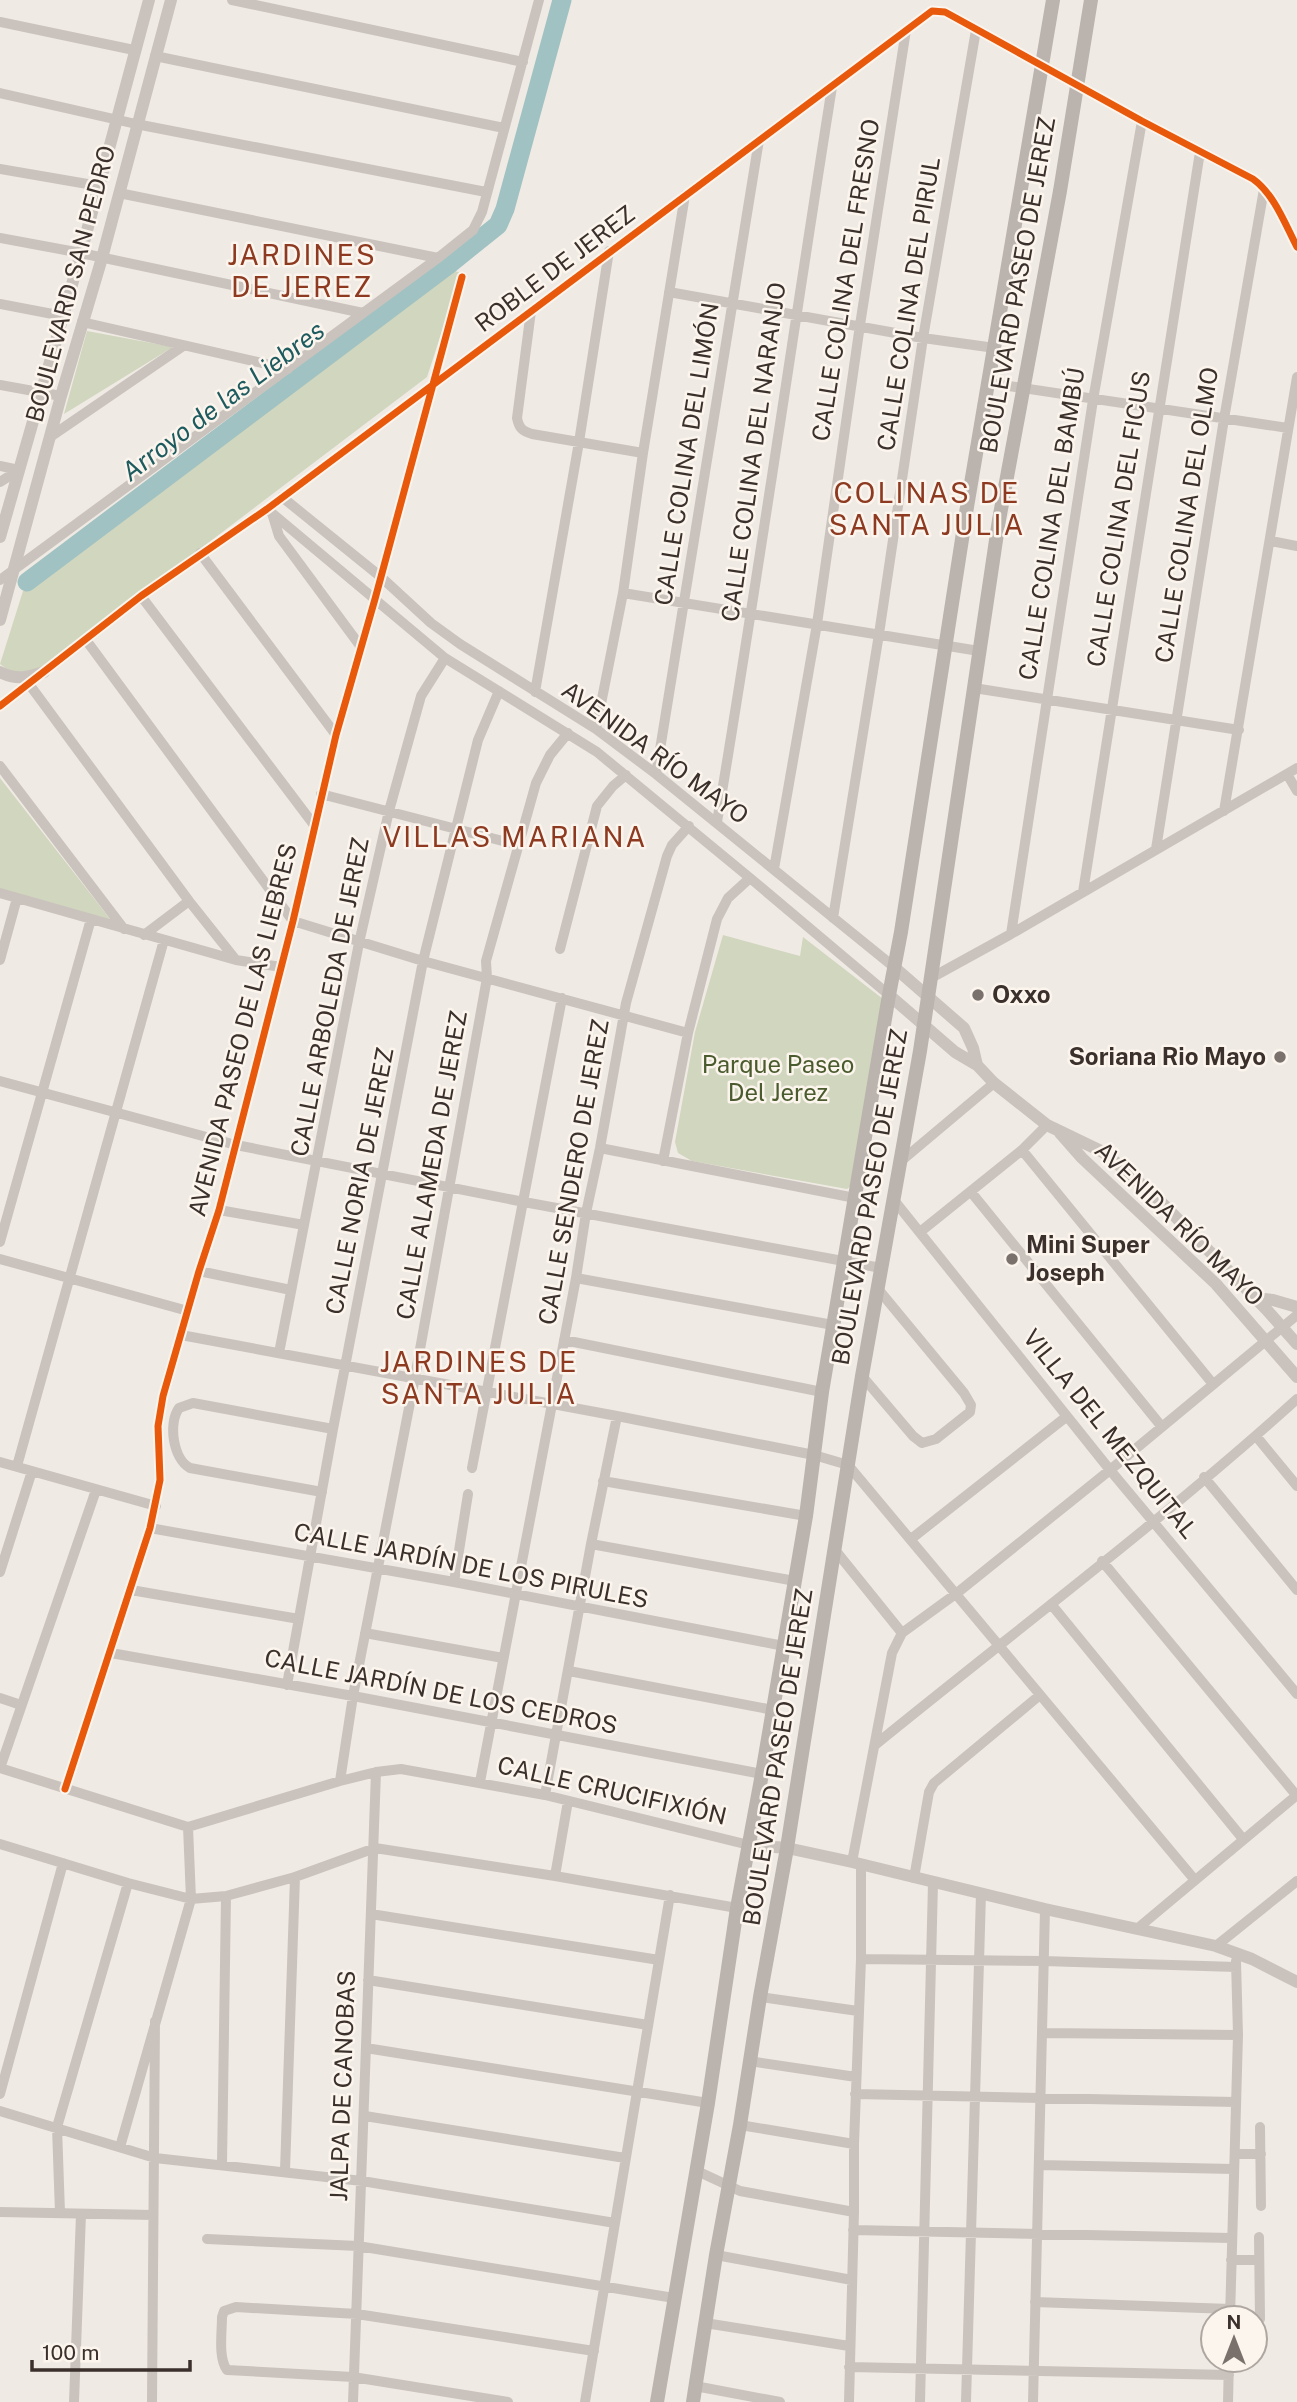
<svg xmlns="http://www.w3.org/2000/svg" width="1297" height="2402" font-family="'Public Sans',sans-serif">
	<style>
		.green { fill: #d1d6be }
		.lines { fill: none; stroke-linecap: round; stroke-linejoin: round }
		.river { stroke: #a0c2c2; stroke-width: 19 }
		.minor { stroke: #cac3bd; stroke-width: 10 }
		.tertiary { stroke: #cac3bd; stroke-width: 12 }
		.secondary { stroke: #bab3ae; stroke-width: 14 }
		.cycleway-casing { stroke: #fbf5ee; stroke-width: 11 }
		.cycleway { stroke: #e8590c; stroke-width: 7 }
		.poi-dot { fill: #7a716c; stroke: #fbf5ee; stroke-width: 2.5 }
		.labels { text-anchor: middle; stroke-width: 5; stroke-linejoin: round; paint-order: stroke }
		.street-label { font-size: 24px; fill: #3b302b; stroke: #fbf5ee }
		.poi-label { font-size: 24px; font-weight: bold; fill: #3b302b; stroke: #fbf5ee; text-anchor: start }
		.park-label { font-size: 24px; fill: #4a5b2d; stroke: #fbf5ee }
		.water-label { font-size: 26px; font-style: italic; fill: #1e5b5f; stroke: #fbf5ee }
		.quarter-label { font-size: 28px; letter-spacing: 2px; fill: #8e3a20; stroke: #fbf5ee }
	</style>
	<rect width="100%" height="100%" fill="#f0eae4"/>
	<path class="green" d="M449 269 461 273 427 377 43 668C24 676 18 678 0 664L23 591Z
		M87 331 173 347 64 414Z
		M0 778 114 924 0 893Z
		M723 935 800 956 803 937 883 999 851 1186 847 1189 692 1161 678 1153 675 1142 695 1032Z"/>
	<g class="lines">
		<path class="river" d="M27 582 447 266 498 225 505 209 562 0"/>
		<path class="minor" d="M232 0 523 62
			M0 22 134 50
			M155 56 504 128
			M0 93 136 124 486 192
			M0 169 99 186
			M119 193 438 258
			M0 238 81 253 363 313
			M669 292 923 338 995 348
			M0 304 63 316
			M531 311 517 418C519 428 522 431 532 434L643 453
			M82 322 288 369
			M989 383 1288 428
			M0 385 61 396
			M50 437 183 346
			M0 466 19 470
			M0 482 19 470
			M282 497 381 577 431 623 460 644 596 729 656 774 894 967
			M267 509 445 658 597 752 750 878 889 995
			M272 513 279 536 361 647
			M1271 541 1297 546
			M200 553 336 735
			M0 580 438 258 473 230 482 212 539 0
			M623 593 979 651
			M141 596 314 825
			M86 640 293 921 423 961 688 1033
			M29 684 189 901 236 960
			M974 688 1239 730
			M535 692 579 442 609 251
			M0 706 141 596 267 509 932 11 945 12 956 18 1142 121 1253 179C1274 194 1285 224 1297 247
			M596 729 623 593 643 453 685 195
			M0 766 124 929
			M656 774 759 140
			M1287 774 1297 791
			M321 794 518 845
			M1224 811 1297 377
			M717 822C758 578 793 332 832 87
			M1156 849 1224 419 1264 189
			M774 869 817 624 860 325 906 30
			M1083 892 1200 152
			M0 893 236 960 281 967
			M833 918 879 634 923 338 976 30
			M1011 934 1093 400 1142 121
			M144 935 189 901
			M560 949 597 806 613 786 626 775
			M0 960 17 898
			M931 978 1011 934 1297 768
			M0 1081 236 1145 524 1202 881 1268
			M600 1148 855 1198
			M1022 1150 1213 1384
			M663 1161 688 1033 717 919 728 898 750 878
			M900 1162 994 1083
			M971 1192 1162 1427
			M893 1199 1110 1470 1297 1694
			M219 1210 304 1225
			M920 1232 1022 1150 1047 1125
			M0 1242 91 919
			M0 1259 188 1311
			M199 1271 291 1290
			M576 1278 833 1325
			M181 1335 617 1416 814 1455 848 1465 1194 1879
			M564 1340 822 1392
			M279 1353 359 943 389 811 421 696 445 658
			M862 1376 913 1436 922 1443 936 1439 970 1412 971 1405 964 1393 878 1289
			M1256 1436 1297 1486
			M0 1462 156 1506
			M17 1466 164 940
			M472 1468 562 998
			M1204 1477 1297 1590
			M603 1481 806 1516
			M322 1492 190 1468C173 1459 168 1423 179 1408L193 1403 333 1429
			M150 1528 454 1582 784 1646
			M911 1539 1066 1417
			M591 1544 795 1581
			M835 1550 902 1633
			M1102 1561 1297 1796
			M0 1572 32 1471
			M454 1582 468 1494
			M131 1590 299 1619
			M1051 1604 1243 1839
			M365 1633 503 1658
			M111 1653 353 1696 762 1774
			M569 1671 773 1710
			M287 1685 333 1429 423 961 478 740 499 691
			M0 1698 21 1705
			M875 1745C1015 1631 1163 1520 1297 1399
			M0 1768 188 1827 340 1781 376 1772 401 1769 545 1795 749 1845
			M0 1768 96 1490
			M340 1781 353 1696 415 1377 487 978 486 961 536 783 550 755 568 733
			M480 1782 576 1278 586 1213 600 1148 626 1003 667 856 672 845 689 826
			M65 1789 150 1528 160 1480 158 1426 163 1396 199 1271 219 1210 293 921 336 735 375 599 462 277
			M545 1795 591 1544 617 1416
			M0 1844 128 1883 191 1899 226 1896 295 1877 375 1848 555 1876 737 1908
			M852 1862 892 1653 902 1633 957 1593 1110 1470 1297 1315
			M555 1876 568 1801
			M914 1878 929 1792 934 1783 1040 1695
			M371 1914 659 1960
			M1138 1928 1297 1795
			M1216 1946 1297 1881
			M861 1959 1043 1961 1236 1967
			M368 1980 648 2025
			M760 1997 858 2011
			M1042 2033 1238 2035
			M366 2048 708 2103
			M749 2061 856 2077
			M0 2094 63 1863
			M855 2094 1236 2102
			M0 2111 155 2158 362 2181 615 2223
			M365 2116 625 2158
			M740 2125 854 2144
			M1260 2127 1261 2206
			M120 2147 191 1899 188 1827
			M1235 2154H1261
			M222 2165 226 1896
			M1039 2165 1234 2169
			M695 2170 740 2191 854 2212
			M285 2171 295 1877
			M0 2212 153 2215
			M60 2213 57 2127 128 1883
			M853 2230 1231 2238
			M1259 2237 1260 2319
			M207 2239 358 2246 674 2298
			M716 2255 852 2280
			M1231 2260H1259
			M1035 2302 1230 2309
			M1230 2318 1238 2035 1236 1961
			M705 2323 849 2346
			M849 2367 1229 2375
			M695 2386 780 2402
			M74 2402 81 2214
			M152 2402 155 2021
			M353 2402 376 1772
			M508 2402 353 2377 227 2370C218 2358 222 2332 222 2317L224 2311 236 2307 357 2314 594 2351
			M585 2402 670 1895
			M849 2402 854 2212V2144L861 1959V1864
			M920 2402 933 1883
			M966 2402 981 1894
			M1033 2402 1045 1909
			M1228 2402 1229 2360"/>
		<path class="tertiary" d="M0 537 81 253 149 0
			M0 620 61 396 102 258 171 0
			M0 672C16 680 27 678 44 672
			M894 967 964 1028 973 1048 977 1065
			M889 995 955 1052 977 1065 994 1083 1047 1125 1103 1152 1125 1170 1160 1201 1266 1309 1297 1344
			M1060 1133 1082 1158 1216 1284 1297 1377
			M1254 1298 1273 1300 1297 1307
			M749 1845 787 1848 852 1862 1045 1909 1216 1946 1252 1959 1297 1982"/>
		<path class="secondary" d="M657 2402 708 2103 737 1908 762 1774 806 1516 822 1392 889 995 901 932 967 507 1053 0
			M693 2402 716 2255 740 2125 760 1997 787 1848 862 1376 920 1051 999 520 1060 191 1091 0"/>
		<g class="cycleway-casing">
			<path id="cycleway" d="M0 706 141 596 267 509 932 11 945 12 956 18 1142 121 1253 179C1274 194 1285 224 1297 247
				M65 1789 150 1528 160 1480 158 1426 163 1396 199 1271 219 1210 293 921 336 735 375 599 462 277"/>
		</g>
		<use href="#cycleway" class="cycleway"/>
	</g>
	<g class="poi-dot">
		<circle cx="978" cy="995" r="7"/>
		<circle cx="1280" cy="1057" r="7"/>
		<circle cx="1012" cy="1259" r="7"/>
	</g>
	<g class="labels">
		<g class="street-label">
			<text transform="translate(555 269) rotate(-37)" y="8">ROBLE DE JEREZ</text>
			<text transform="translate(846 280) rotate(-81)" y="8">CALLE COLINA DEL FRESNO</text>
			<text transform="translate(71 284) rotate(-75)" y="8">BOULEVARD SAN PEDRO</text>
			<text transform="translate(1018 285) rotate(-80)" y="8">BOULEVARD PASEO DE JEREZ</text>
			<text transform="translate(909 304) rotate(-81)" y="8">CALLE COLINA DEL PIRUL</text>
			<text transform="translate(754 452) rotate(-82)" y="8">CALLE COLINA DEL NARANJO</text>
			<text transform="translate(687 454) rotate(-81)" y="8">CALLE COLINA DEL LIMÓN</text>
			<text transform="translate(1187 515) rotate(-81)" y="8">CALLE COLINA DEL OLMO</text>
			<text transform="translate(1119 519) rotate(-81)" y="8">CALLE COLINA DEL FICUS</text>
			<text transform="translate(1052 524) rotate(-81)" y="8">CALLE COLINA DEL BAMBÚ</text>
			<text transform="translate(655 753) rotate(36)" y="8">AVENIDA RÍO MAYO</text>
			<text transform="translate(330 997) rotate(-79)" y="8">CALLE ARBOLEDA DE JEREZ</text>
			<text transform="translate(243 1030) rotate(-76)" y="8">AVENIDA PASEO DE LAS LIEBRES</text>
			<text transform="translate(432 1165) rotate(-80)" y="8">CALLE ALAMEDA DE JEREZ</text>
			<text transform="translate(574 1172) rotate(-80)" y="8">CALLE SENDERO DE JEREZ</text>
			<text transform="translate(360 1181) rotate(-79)" y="8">CALLE NORIA DE JEREZ</text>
			<text transform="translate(870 1197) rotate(-80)" y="8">BOULEVARD PASEO DE JEREZ</text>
			<text transform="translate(1179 1224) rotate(44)" y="8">AVENIDA RÍO MAYO</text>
			<text transform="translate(1110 1434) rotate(51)" y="8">VILLA DEL MEZQUITAL</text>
			<text transform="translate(471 1566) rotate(11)" y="8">CALLE JARDÍN DE LOS PIRULES</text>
			<text transform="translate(441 1692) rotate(11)" y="8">CALLE JARDÍN DE LOS CEDROS</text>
			<text transform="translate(778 1757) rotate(-81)" y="8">BOULEVARD PASEO DE JEREZ</text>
			<text transform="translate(612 1791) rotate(13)" y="8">CALLE CRUCIFIXIÓN</text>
			<text transform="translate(343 2086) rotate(-88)" y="8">JALPA DE CANOBAS</text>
		</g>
		<g class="poi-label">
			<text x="992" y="1003">Oxxo</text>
			<text x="1266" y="1065" text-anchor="end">Soriana Rio Mayo</text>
			<text x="1026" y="1253">Mini Super<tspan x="1026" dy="28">Joseph</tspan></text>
		</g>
		<g class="park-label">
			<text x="778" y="1073">Parque Paseo<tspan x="778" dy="28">Del Jerez</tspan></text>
		</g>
		<g class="water-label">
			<text transform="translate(223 401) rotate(-37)" y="9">Arroyo de las Liebres</text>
		</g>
		<g class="quarter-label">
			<text x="302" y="265">JARDINES<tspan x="302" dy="32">DE JEREZ</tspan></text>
			<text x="927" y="503">COLINAS DE<tspan x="927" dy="32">SANTA JULIA</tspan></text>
			<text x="515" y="847">VILLAS MARIANA</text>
			<text x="479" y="1372">JARDINES DE<tspan x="479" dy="32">SANTA JULIA</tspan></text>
		</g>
	</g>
	<g transform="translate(1234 2339)"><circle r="33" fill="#fbf5ee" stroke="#aea6a0" stroke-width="2"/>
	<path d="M0-5L12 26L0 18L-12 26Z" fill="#7a716c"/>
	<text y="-10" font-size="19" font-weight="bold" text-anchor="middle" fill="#3b302b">N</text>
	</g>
	<path d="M32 2360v10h158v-10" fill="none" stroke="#3b302b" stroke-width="3.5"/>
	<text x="42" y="2360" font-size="21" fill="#3b302b" stroke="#fbf5ee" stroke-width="5" paint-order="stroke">100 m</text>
</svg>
